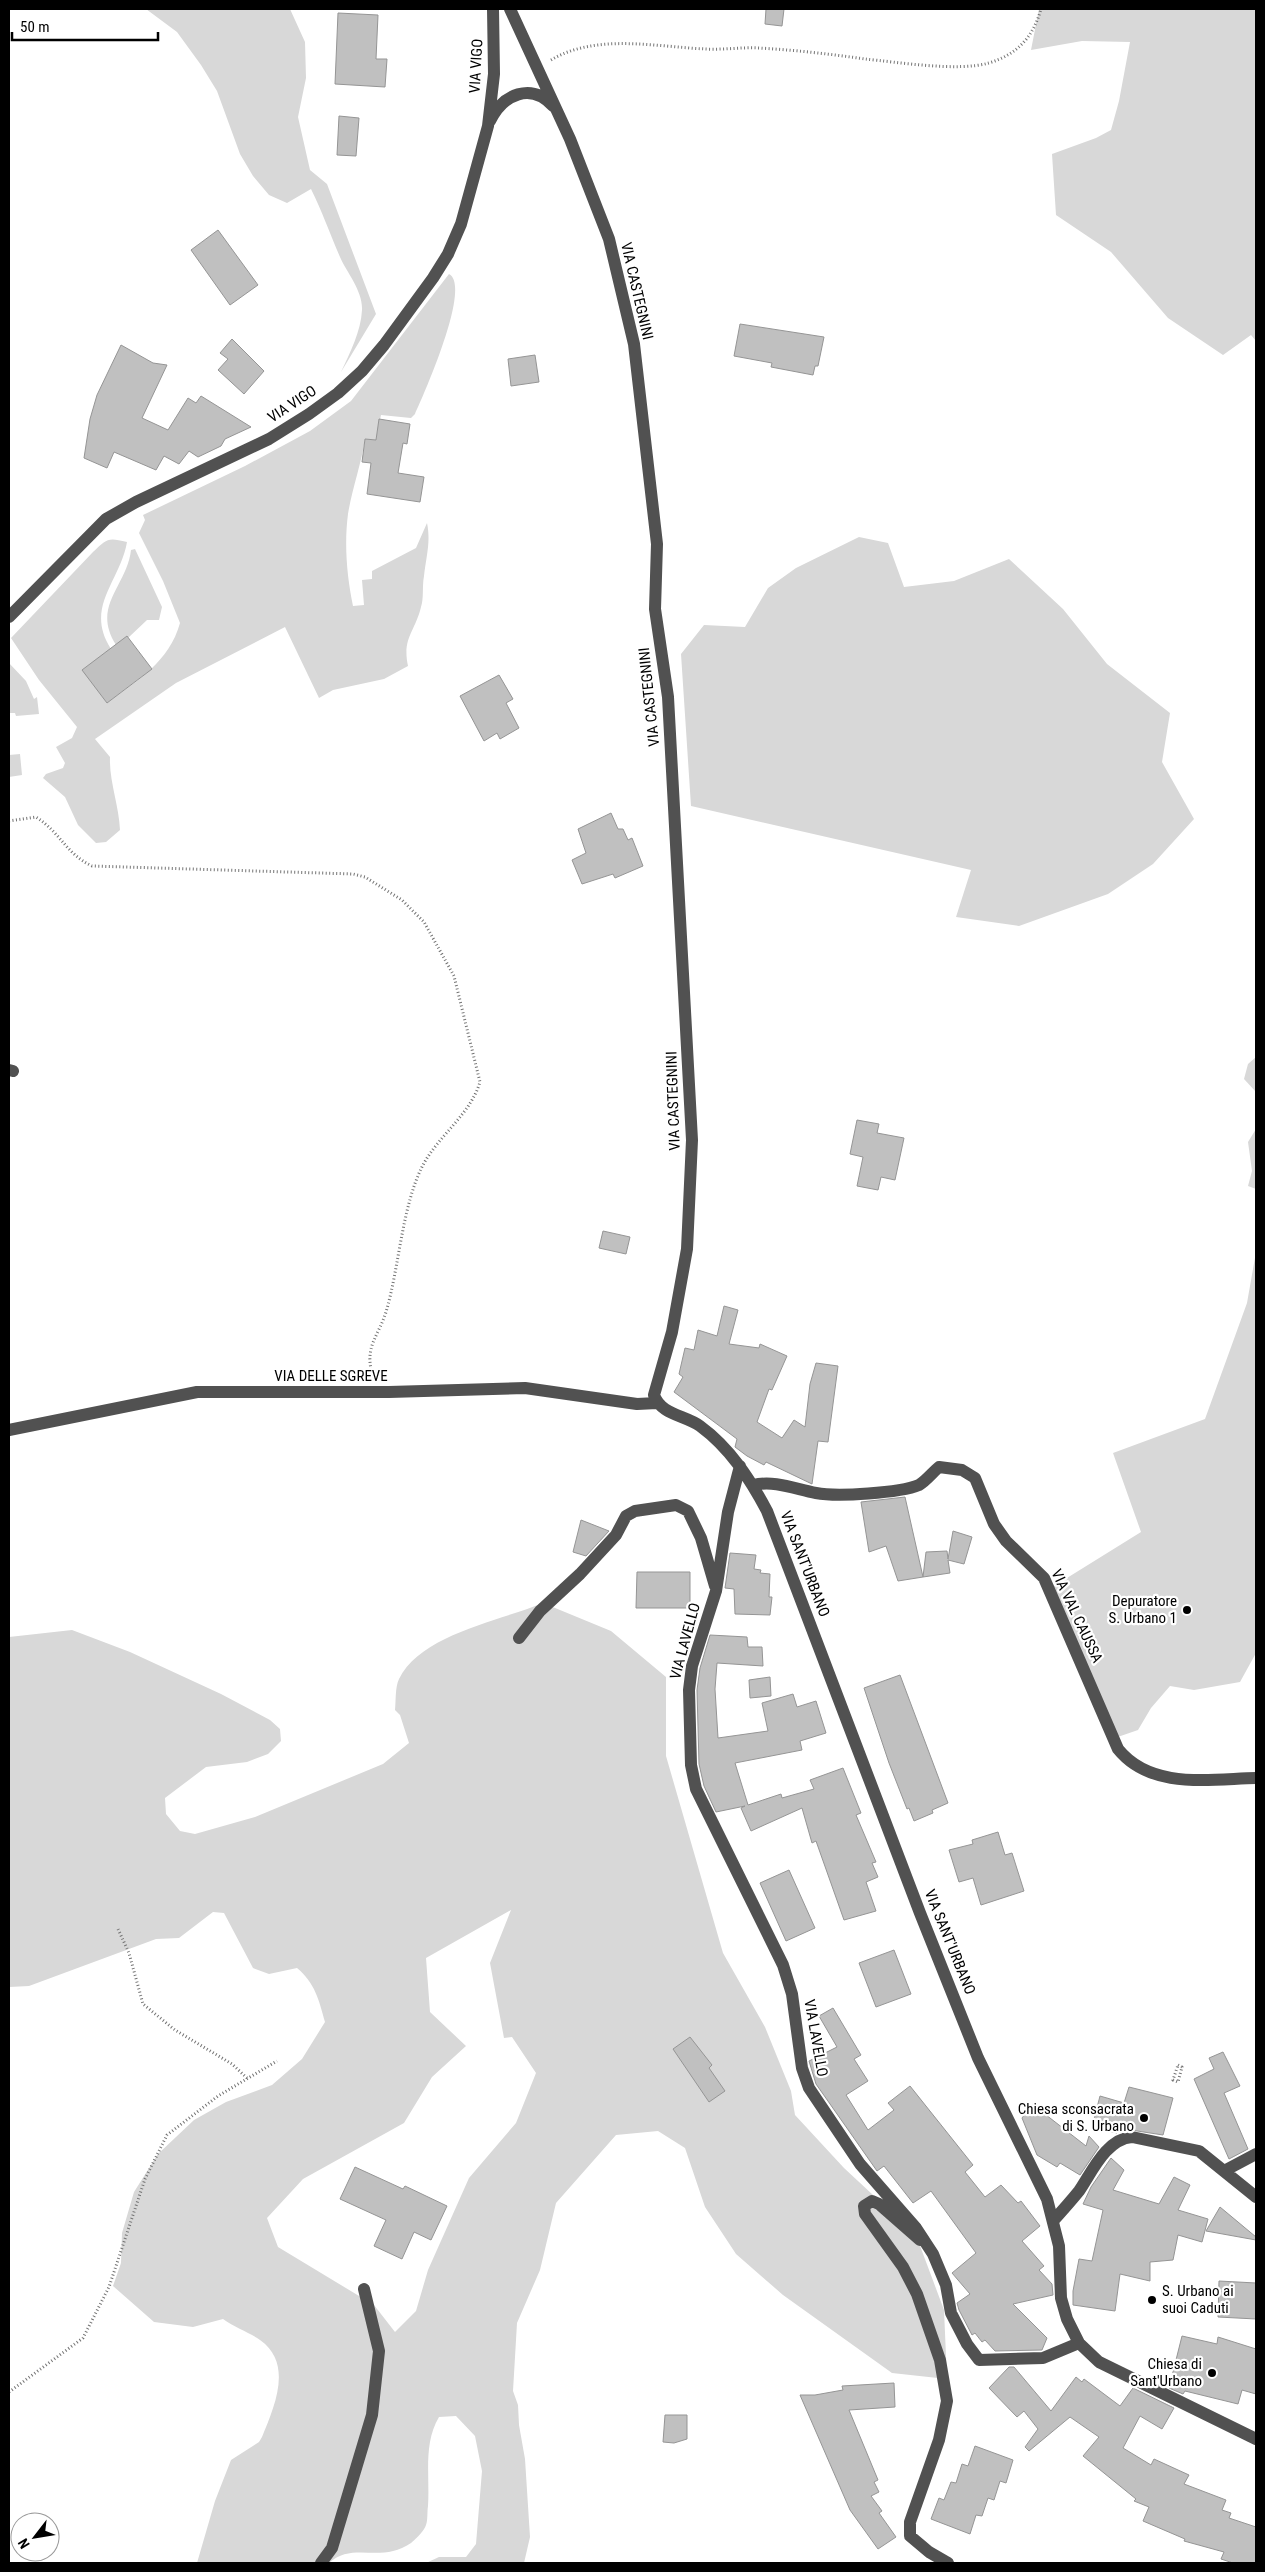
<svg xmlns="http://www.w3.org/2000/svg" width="1265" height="2572" font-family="'Roboto Condensed',sans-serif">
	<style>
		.green { fill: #d8d8d8; fill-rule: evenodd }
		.building { fill: #c0c0c0; stroke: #959595 }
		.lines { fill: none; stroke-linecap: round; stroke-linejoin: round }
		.path { stroke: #737373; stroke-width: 3; stroke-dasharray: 1 2.5; stroke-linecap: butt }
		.minor { stroke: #515151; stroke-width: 12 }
		.poi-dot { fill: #000; stroke: #fff; stroke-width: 2 }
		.labels { text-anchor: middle; stroke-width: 4.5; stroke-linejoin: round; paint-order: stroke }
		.street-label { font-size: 15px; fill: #000; stroke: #fff }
		.poi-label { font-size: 15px; fill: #000; stroke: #fff; text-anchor: end }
	</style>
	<rect width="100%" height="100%" fill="#fff"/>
	<path class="green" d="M146 9H290L305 42 306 78 298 117 310 170 327 184 376 314 341 372C350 353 361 331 362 310 363 291 347 273 340 257 330 234 322 211 311 189L287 203 269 195 253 176 240 154 217 91 201 65 177 32Z
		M1039 9H1256V341L1251 335 1223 355 1168 318 1111 252 1056 215 1052 154 1096 138 1111 130 1119 101 1130 42 1082 41 1031 50Z
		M449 274C472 286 424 394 415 414L411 418 381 415 376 440 365 439C361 465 352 489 348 514 344 545 347 577 353 606L364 605 362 580 372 579V571L416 548 427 523C431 542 426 557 424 576 422 587 424 598 421 607 415 632 402 638 408 666L384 679 333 690 319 698 285 627 176 683 95 739 110 757C109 781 119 805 120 830L106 842 96 843 78 825 65 797 43 778 46 774 63 768 65 763 56 747 72 738 77 727 39 680 11 638 93 552C107 539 107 537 127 542 120 582 84 607 111 649L83 670 107 703C139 679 169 662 180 623L163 581 139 533 145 520 143 515 245 466 310 431 351 401Z
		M859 537 888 543 904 587 954 581 1009 559 1063 609 1107 664 1170 713 1162 762 1194 819 1153 864 1108 894 1019 926 956 917 971 870 691 806 681 654 704 625 745 627 768 588 796 568Z
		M135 549 162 607 159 620H147L128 638 116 645C91 606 127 586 131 550Z
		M9 663 26 681 34 699 37 697 39 714 16 716 15 713H9Z
		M20 754 22 775 9 777V755Z
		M1256 1057V1092L1244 1079 1248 1064Z
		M1256 1129V1189L1248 1186 1252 1171 1248 1142Z
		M1256 1252V1653L1240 1682 1194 1690 1170 1686 1151 1708 1138 1730 1109 1740 1046 1591 1141 1532 1113 1453 1205 1419 1247 1303Z
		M543 1603 611 1631 666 1677V1756L723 1953 765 2027 791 2091 795 2115 844 2168 916 2235 944 2310 947 2379 892 2373 783 2295 736 2254 705 2207 685 2148 658 2131 616 2135 556 2203 540 2270 517 2323 513 2391 518 2405 519 2425 525 2459 530 2537 524 2563H426L439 2557H466L476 2544 482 2471 475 2436 456 2416 439 2417C423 2444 430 2476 428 2506 427 2512 428 2520 426 2525 424 2531 416 2539 411 2543 381 2564 353 2541 329 2563H197L215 2501 231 2460 259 2442 262 2437C274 2407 294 2364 260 2340 249 2332 235 2328 223 2319L193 2327 154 2322 113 2286 121 2263 122 2233 134 2192 158 2154 194 2120 226 2102 272 2085 302 2059 325 2022C319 2000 315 1983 297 1968L269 1974 253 1968 224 1913 213 1912 179 1938 156 1939 29 1986 9 1987V1637L72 1630 130 1652 221 1694 270 1720 280 1729 281 1741 268 1754 247 1762 206 1767 165 1798 166 1814 180 1831 195 1834 255 1817 383 1764 409 1743 400 1715 395 1710C396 1701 395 1687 399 1679 421 1634 500 1621 543 1603ZM511 1910 490 1963 504 2038 512 2037 536 2073 516 2123 469 2178 428 2270 416 2311 395 2332 374 2305 278 2247 267 2218 303 2179 404 2123 432 2077 466 2046 430 2012 426 1958Z"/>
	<path class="building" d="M766 9H784L782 26 765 24Z
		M338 13 378 15 376 59H387L385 87 335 84Z
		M339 116 359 118 356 156 337 155Z
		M218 230 258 285 230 305 191 250Z
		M740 324 824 337 818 366H815L813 375 771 367 772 363 734 356Z
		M232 339 264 371 244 394 218 370 228 359 220 353Z
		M121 345 153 363 167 365 142 418 168 430 188 398 196 403 201 396 251 427 225 439 221 446 198 457 189 451 179 464 164 456 156 470 114 452 107 468 84 458 90 419 97 395Z
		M535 355 539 382 511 386 508 359Z
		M379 419 410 424 407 444 403 443 398 473 424 477 420 502 367 494 371 463 362 462 365 439 376 440Z
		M127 636 152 669 107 703 82 670Z
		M499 675 513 699 506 703 519 728 500 739 497 733 484 741 460 696Z
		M611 813 618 829H623L628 840 632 838 643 866 615 878 613 874 582 884 572 860 586 853 578 829Z
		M857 1120 879 1124 877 1133 904 1138 895 1180 881 1177 878 1190 857 1186 863 1157 850 1154Z
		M603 1231 630 1237 626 1254 599 1248Z
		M724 1306 738 1310 729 1344 759 1348 760 1344 787 1356 772 1390 769 1389 757 1422 782 1438 794 1420 805 1427 810 1384 816 1363 838 1366 828 1442 818 1441 812 1484 766 1462 764 1465 747 1456 735 1447 737 1439 674 1392 683 1377 679 1374 685 1348 694 1350 698 1330 717 1336Z
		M905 1497 923 1577 898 1581 886 1546 869 1552 861 1502Z
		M581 1520 609 1531 586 1556 573 1552Z
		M953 1531 972 1537 964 1564 948 1560 950 1573 923 1577 926 1552 947 1551 948 1559Z
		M730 1553 756 1555 754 1569 761 1570 760 1573 770 1574 769 1597H772L770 1615 735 1614 734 1589 725 1588Z
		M637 1572H690V1608H636Z
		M710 1635 747 1637 748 1647H762L763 1666 717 1663 715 1689 718 1738 768 1731 762 1703 793 1694 797 1707 816 1701 826 1733 800 1741 802 1750 735 1763 748 1805 781 1794 782 1798 814 1789 810 1780 843 1768 861 1813 856 1815 876 1862 872 1863 878 1877 866 1882 876 1911 844 1920 816 1841 812 1843 802 1808 751 1831 741 1808 745 1806 716 1812 704 1786 699 1764 697 1690 700 1668Z
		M900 1675 948 1803 932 1810 933 1813 914 1821 909 1808 907 1809 889 1763 864 1688Z
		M770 1677 771 1696 750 1698 749 1680Z
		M998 1832 1005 1855 1012 1853 1024 1891 981 1905 973 1878 959 1882 949 1850 973 1844 972 1840Z
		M789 1870 815 1928 786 1941 760 1883Z
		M894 1950 911 1994 876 2007 859 1963Z
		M833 2008 861 2055 854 2059 868 2081 846 2095 868 2130 894 2110 888 2103 910 2086 973 2165 965 2172 985 2197 1001 2185 1018 2203 1021 2201 1040 2226 1022 2241 1044 2266 1039 2270 1052 2284 1053 2295 1013 2304 1047 2338 1042 2350 995 2351 985 2340 982 2342 975 2333 972 2335 959 2310 957 2303 970 2294 952 2273 976 2253 931 2191 913 2203 884 2166 877 2171 816 2084 809 2061 837 2047 819 2016Z
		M690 2037 712 2065 709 2068 725 2091 709 2102 673 2049Z
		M1223 2052 1240 2086 1224 2093 1248 2149 1229 2159 1194 2079 1214 2069 1209 2058Z
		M1129 2087 1173 2098 1163 2135 1118 2128 1117 2133 1092 2127 1100 2096 1124 2103Z
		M1032 2104 1086 2146 1089 2136 1099 2147 1080 2175 1060 2163 1057 2167 1037 2155 1022 2118Z
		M1111 2158 1124 2170 1113 2190 1159 2204 1174 2177 1190 2185 1178 2210 1208 2219 1202 2242 1178 2235 1173 2260 1150 2262V2281L1120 2274 1115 2311 1073 2305V2291L1079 2259 1092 2261 1103 2210 1083 2204 1091 2187Z
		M355 2167 403 2189 405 2186 447 2206 431 2240 414 2232 402 2259 374 2246 386 2220 340 2199Z
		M1220 2207 1256 2237V2240L1206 2231Z
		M1219 2281 1256 2283V2319L1218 2317Z
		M1182 2336 1217 2344 1218 2337 1256 2349V2394L1242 2390 1238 2404 1185 2391 1183 2394 1169 2388Z
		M1009 2367H1014L1051 2411 1076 2377 1082 2382 1084 2379 1120 2406 1133 2388 1174 2408 1162 2429 1140 2416 1123 2448 1151 2465 1154 2459 1189 2475 1184 2484 1226 2500 1222 2510 1231 2513 1229 2518 1256 2527V2563H1233L1221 2559 1224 2552 1184 2541 1185 2539 1143 2521 1149 2507 1134 2501 1136 2499 1083 2456 1099 2437 1070 2417 1029 2451 1025 2447 1038 2429 1024 2411 1017 2417 989 2388Z
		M894 2383 895 2407 849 2410 878 2480 874 2482 879 2492 871 2496 882 2511 879 2513 896 2537 878 2549 850 2510 800 2395H815L843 2390 842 2386Z
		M665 2415H687V2439L674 2443 663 2442Z
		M975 2446 1013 2460 1006 2483 1000 2481 994 2500 988 2498 982 2516 976 2515 970 2534 931 2519 939 2498 944 2500 951 2482 956 2483 962 2464 968 2466Z"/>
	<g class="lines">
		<path class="path" d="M551 60C596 33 657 47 706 49 724 50 742 47 759 48 795 50 830 54 865 59 897 62 958 72 989 63 1018 54 1033 37 1041 9
			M9 821 36 817C61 833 66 854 92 866L353 874 365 877 402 900 424 922 454 976 480 1082C470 1115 439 1135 423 1165 402 1205 399 1269 386 1312 379 1335 366 1345 371 1369L381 1376
			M118 1929 129 1953 143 2004 175 2030 232 2064 247 2078
			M1178 2065 1182 2067 1178 2082 1173 2080Z
			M9 2392 83 2338 109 2287 145 2179 167 2135 218 2096 277 2061"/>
		<path class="minor" d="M510 9 570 139 609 239 634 344 657 544 655 609 668 697 692 1140 687 1249 672 1332 654 1395C661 1415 685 1415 700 1426 730 1448 750 1479 767 1511L920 1913 978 2058 1047 2199 1059 2246 1061 2298 1067 2319 1079 2343 1099 2362 1256 2439
			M490 121C503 94 531 82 553 106
			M9 617 106 519 136 502 269 439 309 414 338 393 362 371 384 345 433 278 448 254 461 224 488 126 494 74 493 9
			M9 1070 13 1071
			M9 1430 197 1392H389L525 1388 637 1404 657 1403
			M740 1466 728 1512 716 1591 692 1666 689 1690 691 1765 696 1789 783 1965 792 1994 802 2068 809 2088 860 2164 916 2228 933 2254 946 2285 951 2313 967 2344 979 2360 1043 2358 1079 2343
			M753 1485C775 1480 795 1489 816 1493 837 1497 900 1493 919 1485 926 1481 933 1472 939 1467L962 1470 975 1478 994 1524 1006 1541 1044 1578 1118 1749C1151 1790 1210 1779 1256 1778
			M519 1638 540 1611 580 1574 616 1535 626 1516 635 1511 676 1505 688 1511 701 1538 715 1586
			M1224 2171 1256 2154
			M1053 2221C1062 2211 1071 2201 1079 2191 1092 2172 1106 2139 1132 2137L1199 2151 1256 2197
			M920 2240 879 2204 872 2201 864 2206 865 2214 903 2267 917 2294 940 2360 947 2401 939 2440 910 2522V2536L929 2552 948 2563
			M321 2563 332 2548 372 2415 379 2351 364 2289"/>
	</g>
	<g class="poi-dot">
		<circle cx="1187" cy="1610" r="5"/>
		<circle cx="1144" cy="2118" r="5"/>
		<circle cx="1152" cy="2300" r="5"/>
		<circle cx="1212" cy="2373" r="5"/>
	</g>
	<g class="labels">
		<g class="street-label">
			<text transform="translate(476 66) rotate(-87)" y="5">VIA VIGO</text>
			<text transform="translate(637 291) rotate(77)" y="5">VIA CASTEGNINI</text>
			<text transform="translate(292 404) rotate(-33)" y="5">VIA VIGO</text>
			<text transform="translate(649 697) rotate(-96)" y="5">VIA CASTEGNINI</text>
			<text transform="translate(673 1101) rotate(-92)" y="5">VIA CASTEGNINI</text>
			<text x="331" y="1381">VIA DELLE SGREVE</text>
			<text transform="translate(805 1564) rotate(69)" y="5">VIA SANT'URBANO</text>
			<text transform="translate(1077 1616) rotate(65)" y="5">VIA VAL CAUSSA</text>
			<text transform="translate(685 1641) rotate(-75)" y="5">VIA LAVELLO</text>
			<text transform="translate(950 1942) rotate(68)" y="5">VIA SANT'URBANO</text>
			<text transform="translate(816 2038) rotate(80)" y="5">VIA LAVELLO</text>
		</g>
		<g class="poi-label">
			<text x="1177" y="1606">Depuratore<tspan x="1177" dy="17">S. Urbano 1</tspan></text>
			<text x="1134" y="2114">Chiesa sconsacrata<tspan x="1134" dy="17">di S. Urbano</tspan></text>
			<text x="1162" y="2296" text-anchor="start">S. Urbano ai<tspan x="1162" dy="17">suoi Caduti</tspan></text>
			<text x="1202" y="2369">Chiesa di<tspan x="1202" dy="17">Sant'Urbano</tspan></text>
		</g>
	</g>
	<rect width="1265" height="2572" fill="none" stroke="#000000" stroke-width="20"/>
	<g transform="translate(35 2537) rotate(239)"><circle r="24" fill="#ffffff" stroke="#999999"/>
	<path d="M0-4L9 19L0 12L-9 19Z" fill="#000000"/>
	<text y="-8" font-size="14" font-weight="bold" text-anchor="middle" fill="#000000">N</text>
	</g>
	<path d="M12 32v8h146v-8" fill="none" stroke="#000000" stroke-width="2.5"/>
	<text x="20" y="32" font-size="15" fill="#000000" stroke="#ffffff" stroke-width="4" paint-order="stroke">50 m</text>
</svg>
